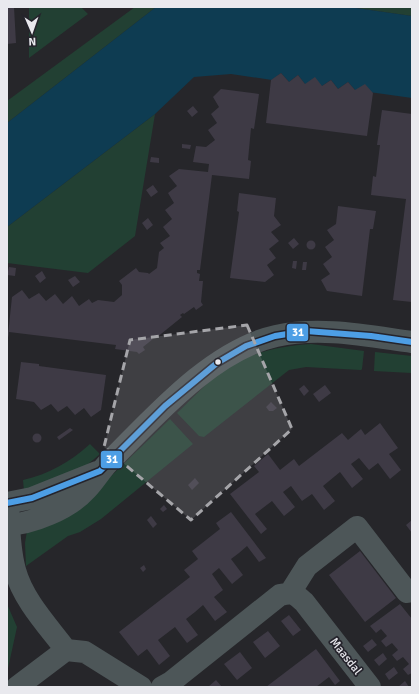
<svg xmlns="http://www.w3.org/2000/svg" width="419" height="694" font-family="Signika,sans-serif">
	<style>
		.green { fill: #224033 }
		.water { fill: #0e3c52 }
		.building { fill: #3e3a45 }
		.lines { fill: none; stroke-linecap: round; stroke-linejoin: round }
		.minor { stroke: #4d5658; stroke-width: 22 }
		.bus-1-casing { stroke: #25242c; stroke-width: 9 }
		.bus-1 { stroke: #4d9ee5; stroke-width: 6 }
		.marked { fill: #a5a5a9; fill-opacity: 0.2; stroke: #a5a5a9; stroke-width: 3; stroke-dasharray: 8 5; stroke-linejoin: round }
		.bus-dot { fill: #e9e9ee; stroke: #25242c; stroke-width: 1.5 }
		.labels { text-anchor: middle; stroke-width: 3.5; stroke-linejoin: round; paint-order: stroke }
		.street-label { font-size: 12px; fill: #e9e9ee; stroke: #25242c }
		.line-badge { stroke: #25242c; stroke-width: 1.5 }
		.badge-label { font-size: 11px; text-anchor: middle; font-weight: bold; fill: #fff }
	</style>
	<rect width="100%" height="100%" fill="#26262a"/>
	<path class="green" d="M29 7H81L88 14 29 58Z
		M135 7H156L7 123V101Z
		M349 7H412V16Z
		M155 114 135 236 88 273 7 263V227Z
		M311 344 364 351 362 369 361 370 306 367 289 370 204 437 199 436 177 413C191 400 205 384 221 372 247 353 279 346 311 344Z
		M375 352 412 356V373L374 371Z
		M170 419 193 444 101 519 80 532 68 536 26 566 25 543 27 531 106 481Z
		M90 444 100 454 87 465 24 491 23 480C49 474 70 462 90 444Z
		M7 604 17 627 7 673Z"/>
	<path class="water" d="M156 7H349L412 16V98L355 90 348 82 338 89 331 80 322 86 305 84 298 75 289 82 281 73 272 80 231 74 194 77 155 114 7 227V123Z"/>
	<path class="building" d="M7 7H14L16 43 7 44Z
		M281 73 289 82 298 75 305 84 315 77 322 86 331 80 338 89 348 82 355 90 365 84 373 93 367 136 266 123 271 80Z
		M221 89 259 94 254 129 251 128 248 160 251 161 249 179 212 175 200 270H197V273L200 274 199 281H203L201 302 203 305 196 310 194 307 184 314 183 313 180 315 182 317 156 338 154 335 151 338 153 339 143 347 145 350 139 354 137 352 115 349 116 345 9 332 7 344 12 297 22 290 29 299 39 293 46 301 55 294 63 304 72 296 79 306 89 299 92 303 98 300 114 302 122 295V285L119 281 136 268 139 272 148 273 149 274 157 268 159 252 164 248 160 243 170 236 163 227 172 219 165 210 174 203 168 193 177 186 169 176 179 169 208 172 209 164 193 162 196 146 206 147 215 140 208 130 217 123 211 114 219 107 213 97Z
		M193 106 198 112 192 117 187 111Z
		M382 110 412 114V302L393 300 406 199 371 195 373 176 376 177 380 145H377Z
		M182 144 191 145 190 149 182 148Z
		M151 157 159 158V163L150 162Z
		M153 185 158 192 151 197 146 190Z
		M239 193 276 198 274 216 281 225 271 232 279 241 269 249 276 258 267 265 274 275 265 282 230 278 239 212 237 211Z
		M338 206 376 211 373 229H370L362 296 327 291 321 280 330 274 323 264 332 257 325 247 334 240 327 230 336 224Z
		M148 218 153 225 147 230 142 223Z
		M294 238 299 244 293 249 288 243Z
		M306.5 245a4.5 4.5 0 1 1 9 0a4.5 4.5 0 1 1-9 0Z
		M293 261H297L296 269 292 268Z
		M303 262H307L306 270H302Z
		M9 267 16 268 15 276 7 275Z
		M42 271 46 278 40 283 35 276Z
		M75 276 80 282 73 287 68 280Z
		M21 362 39 364V366L106 375 101 410 91 417 84 408 75 415 67 406 58 412 51 404 41 410 34 402 16 399Z
		M304 385 309 391 304 396 299 389Z
		M325 385 331 393 319 402 313 394Z
		M271 402 277 408 273 411H269L266 407Z
		M380 423 398 448 389 454 401 470 390 479 378 463 369 470 359 458 351 464 363 479 352 488 340 472 323 486 335 501 324 510 312 494 302 501 291 486 283 492 295 507 289 512 284 516 272 501 255 514 267 529 261 534 230 494 259 472 254 466 268 454 280 470 294 459 299 466 342 433 348 440 361 429 365 435Z
		M70 428 73 430 59 440 57 437Z
		M32.5 438a4.5 4.5 0 1 1 9 0a4.5 4.5 0 1 1-9 0Z
		M195 478 199 483 192 490 188 485Z
		M164 505 167 509 163 512 160 509Z
		M231 512 266 558 259 562 247 546 239 553 231 559 243 575 232 584 219 568 212 574 223 590 214 597 227 612 215 621 203 605 195 612 186 619 198 635 187 643 175 627 158 640 170 656 159 665 147 649 138 656 119 632 190 577 184 570 198 559 192 551 220 529 216 523Z
		M151 516 157 524 153 528 147 520Z
		M412 520V533L406 525Z
		M360 551 396 598 365 622 329 575Z
		M144 565 146 569 143 572 140 568Z
		M400 604 412 619V673L408 675 403 669 409 664 403 657 397 661 392 655 398 650 392 643 386 647 381 641 387 636 381 629 376 633 370 626Z
		M289 615 301 630 293 636 281 621Z
		M268 631 280 646 265 658 253 642Z
		M372 639 377 645 368 652 363 646Z
		M316 649 340 681 335 685 329 677 316 687H266Z
		M240 652 252 668 237 680 224 664Z
		M383 653 387 659 379 666 374 660Z
		M394 667 398 673 389 680 385 674Z
		M216 680 222 687H208Z
		M405 681 409 687H398Z"/>
	<g class="lines">
		<path class="minor" d="M7 503 32 498 97 472
			M8 503C9 525 9 549 15 570 23 600 48 626 66 650L85 652 141 687
			M7 525C32 524 69 509 86 490 95 481 100 471 109 462 154 417 212 350 276 336 320 326 368 336 412 342
			M290 593 307 566 357 527 407 592
			M17 687 66 650
			M162 687 171 682 280 595C293 592 294 593 304 602L370 687"/>
		<g class="bus-1-casing">
			<path id="bus-1" d="M7 503 32 498 100 471 165 406 217 363 246 346 275 336 306 331 371 336 412 342"/>
		</g>
		<use href="#bus-1" class="bus-1"/>
	</g>
	<path class="marked" d="M247 325 292 429 191 520 104 447 130 340Z"/>
	<circle class="bus-dot" cx="218" cy="362" r="3.5"/>
	<g class="labels">
		<g class="street-label">
			<text transform="translate(346 656) rotate(52)" y="4">Maasdal</text>
		</g>
	</g>
	<g class="line-badge">
		<rect x="286" y="323" width="23" height="19" rx="4" fill="#4d9ee5"/>
		<rect x="100" y="450" width="23" height="19" rx="4" fill="#4d9ee5"/>
	</g>
	<g class="badge-label">
		<text x="298" y="336">31</text>
		<text x="112" y="463">31</text>
	</g>
	<rect width="419" height="694" fill="none" stroke="#e9e9ee" stroke-width="16"/>
	<g transform="translate(32 32) rotate(178)" stroke="#25242c" stroke-width="3" paint-order="stroke">
	<path d="M0-3L7 15L0 10L-7 15Z" fill="#e9e9ee"/>
	<text y="-6" font-size="11" font-weight="bold" text-anchor="middle" fill="#e9e9ee">N</text>
	</g>
</svg>
